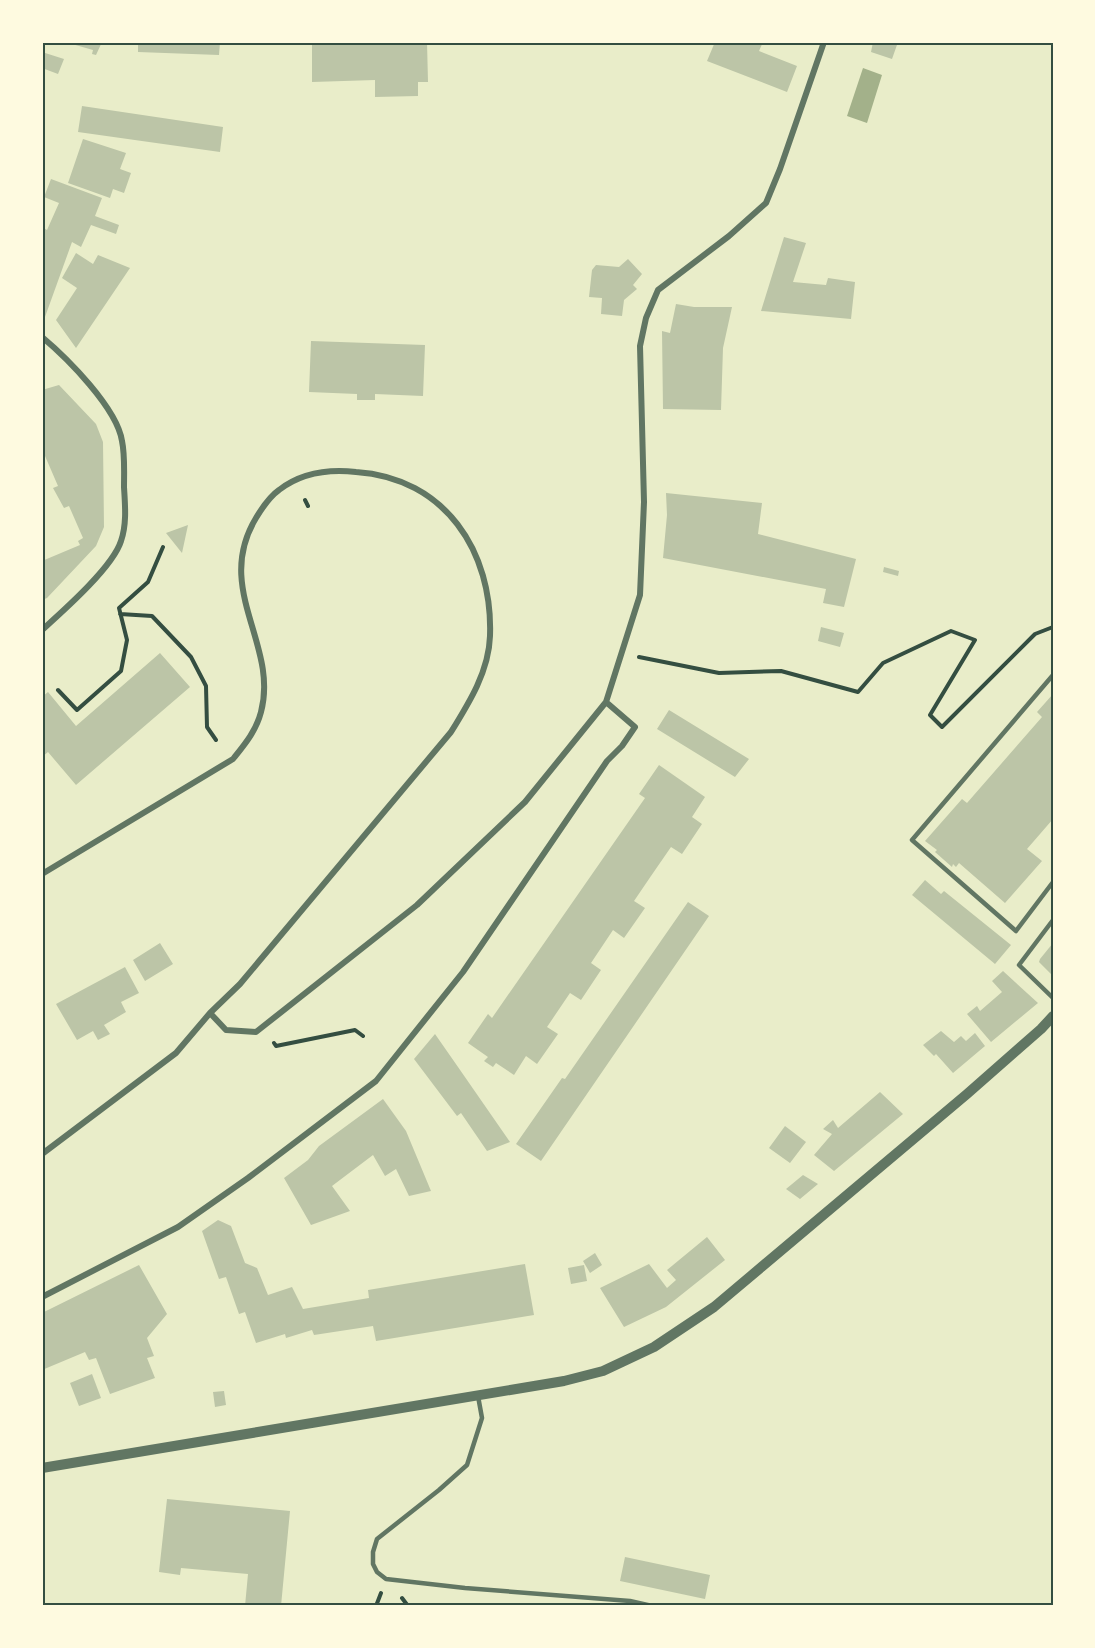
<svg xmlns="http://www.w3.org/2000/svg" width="1095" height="1648" font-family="'Varela Round',sans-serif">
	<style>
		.water { fill: #a3b18a }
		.building { fill: #bcc5a7 }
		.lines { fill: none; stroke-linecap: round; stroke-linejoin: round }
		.path { stroke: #344e41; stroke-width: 4 }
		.service { stroke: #617663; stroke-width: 4.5 }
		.minor { stroke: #617663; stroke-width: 6 }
		.tertiary { stroke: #617663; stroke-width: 10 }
		.neatline { fill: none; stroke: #344e41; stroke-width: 2 }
	</style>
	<rect width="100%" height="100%" fill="#e9edc9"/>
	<path class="water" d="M863 68 882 75 867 123 847 116Z"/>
	<path class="building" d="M65 42H102L96 55 92 54 93 50Z
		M138 42H220L219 55 138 52Z
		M312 42H427L428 82H418V96L375 97V80L312 82Z
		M715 42H763L759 51 797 66 787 92 707 61Z
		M873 42H898L892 59 871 52Z
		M42 52 64 59 58 74 42 68Z
		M82 106 223 127 220 152 78 132Z
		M83 139 126 153 120 169 131 173 124 193 113 189 110 198 68 183Z
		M51 179 102 198 95 216 119 225 116 234 91 225 81 247 72 242 45 317 42 316V227L47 230 59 203 44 197Z
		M784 237 806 243 793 282 826 285 828 278 855 282 851 319 761 311Z
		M76 253 93 264 98 255 130 268 76 348 56 320 77 288 62 278Z
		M628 259 642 274 633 285 637 289 624 300 622 316 601 314 602 298 589 297 592 270 596 265 619 267Z
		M676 304 694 307H732L723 348 721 410 663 409 662 331 670 333Z
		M311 341 425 345 423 396 375 394V400H357V394L309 392Z
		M59 385 96 424 103 442 104 527 96 546 47 598 42 600V561L80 545 78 541 83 538 69 506 64 508 53 488 58 486 42 449V390Z
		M666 493 762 503 758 534 856 559 844 607 823 603 826 589 663 558 667 515Z
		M188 525 182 553 166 533Z
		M884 567 899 571 898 576 883 572Z
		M821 627 844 633 840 647 818 641Z
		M160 653 190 687 76 785 48 752 42 757V697L48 692 76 726Z
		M1053 694V819L1027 849 1042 861 1005 903 959 863 956 867 953 864 952 867 935 852 937 850 925 841 962 799 967 803 1042 717 1037 712Z
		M669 710 749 759 735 777 657 729Z
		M659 765 705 797 692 817 702 824 682 854 671 847 651 876 634 901 645 908 624 938 613 930 591 963 601 970 581 1000 570 993 547 1027 558 1034 537 1064 526 1056 514 1075 496 1063 493 1067 484 1061 488 1057 468 1043 488 1014 492 1018 645 798 639 794Z
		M925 880 941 894 944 891 1011 945 995 964 912 895Z
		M688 902 709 916 541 1161 516 1144 562 1078 565 1079Z
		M160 943 173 964 145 981 133 960Z
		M1053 943V976L1039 962 1040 959Z
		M125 967 139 993 121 1002 126 1012 104 1025 110 1034 98 1040 93 1031 77 1040 56 1004Z
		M1003 971 1038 1003 991 1042 967 1014 977 1006 980 1011 1002 992 992 981Z
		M941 1031 954 1042 961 1036 966 1041 975 1033 985 1046 953 1073 936 1054 934 1056 923 1045Z
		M435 1034 458 1067 510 1142 487 1151 461 1113 457 1116 414 1059Z
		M880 1092 903 1114 834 1171 814 1155 832 1134 823 1129 833 1120 838 1128Z
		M383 1099 406 1131 431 1191 409 1196 396 1169 385 1176 373 1155 332 1186 350 1211 311 1225 284 1178 308 1160 319 1146Z
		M785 1126 806 1142 790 1163 769 1148Z
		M803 1175 818 1184 800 1199 786 1189Z
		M218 1220 231 1226 245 1263 257 1268 268 1295 292 1287 303 1309 369 1298 368 1290 525 1264 534 1315 376 1341 373 1326 314 1335 312 1330 286 1338 285 1334 256 1343 245 1312 239 1314 226 1277 219 1279 202 1231Z
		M707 1237 725 1260 666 1307 624 1327 600 1288 649 1264 667 1288 676 1280 667 1270Z
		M595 1253 602 1265 590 1273 583 1261Z
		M139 1265 167 1314 147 1338 154 1356 147 1358 155 1378 110 1394 96 1358 89 1360 85 1352 42 1370V1313Z
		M584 1265 587 1281 571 1284 568 1268Z
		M92 1374 101 1398 79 1406 70 1383Z
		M224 1391 226 1405 215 1407 213 1392Z
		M167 1499 290 1511 281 1606H245L248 1574 181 1568 180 1575 159 1572Z
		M625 1557 710 1575 705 1599 620 1581Z"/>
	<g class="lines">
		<path class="path" d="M305 500 308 506
			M120 614 152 616 191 657 206 686 207 727 216 740
			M639 657 719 673 781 671 858 692 883 663 951 631 975 640 930 715 942 727 1035 634 1053 627
			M58 690 77 710 121 671 127 640 119 608 148 582 163 547
			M274 1043 276 1046 355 1030 363 1036
			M402 1598 408 1606
			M376 1606 381 1593"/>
		<path class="service" d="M1053 675 912 840 1016 931 1053 882
			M1053 920 1019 965 1053 998
			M478 1396 482 1418 467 1465 439 1490 377 1539 373 1552V1564L377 1572 386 1579 465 1588 630 1601 652 1606"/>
		<path class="minor" d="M42 337C67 358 117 408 122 441 125 455 124 472 124 487 125 504 127 524 121 541 113 567 63 611 42 630
			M42 874 233 759C245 744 256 731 261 712 279 644 213 589 256 518 262 508 269 497 279 490 301 473 329 469 356 472 445 478 493 551 490 636 489 671 469 703 451 732L240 984 210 1013 176 1053 42 1154
			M210 1013 226 1030 256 1032 417 905 525 802 606 702 640 595 644 502 640 346 646 318 658 290 729 236 766 203 780 169 824 42
			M42 1297 178 1227 248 1178 376 1081 463 972 607 761 622 746 635 727 606 702"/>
		<path class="tertiary" d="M42 1468 564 1381 603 1371 654 1347 714 1307 967 1094 1041 1029 1053 1016"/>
	</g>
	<rect width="1095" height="1648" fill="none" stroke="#fefae0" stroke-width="87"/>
	<rect x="44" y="44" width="1008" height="1560" class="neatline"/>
</svg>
